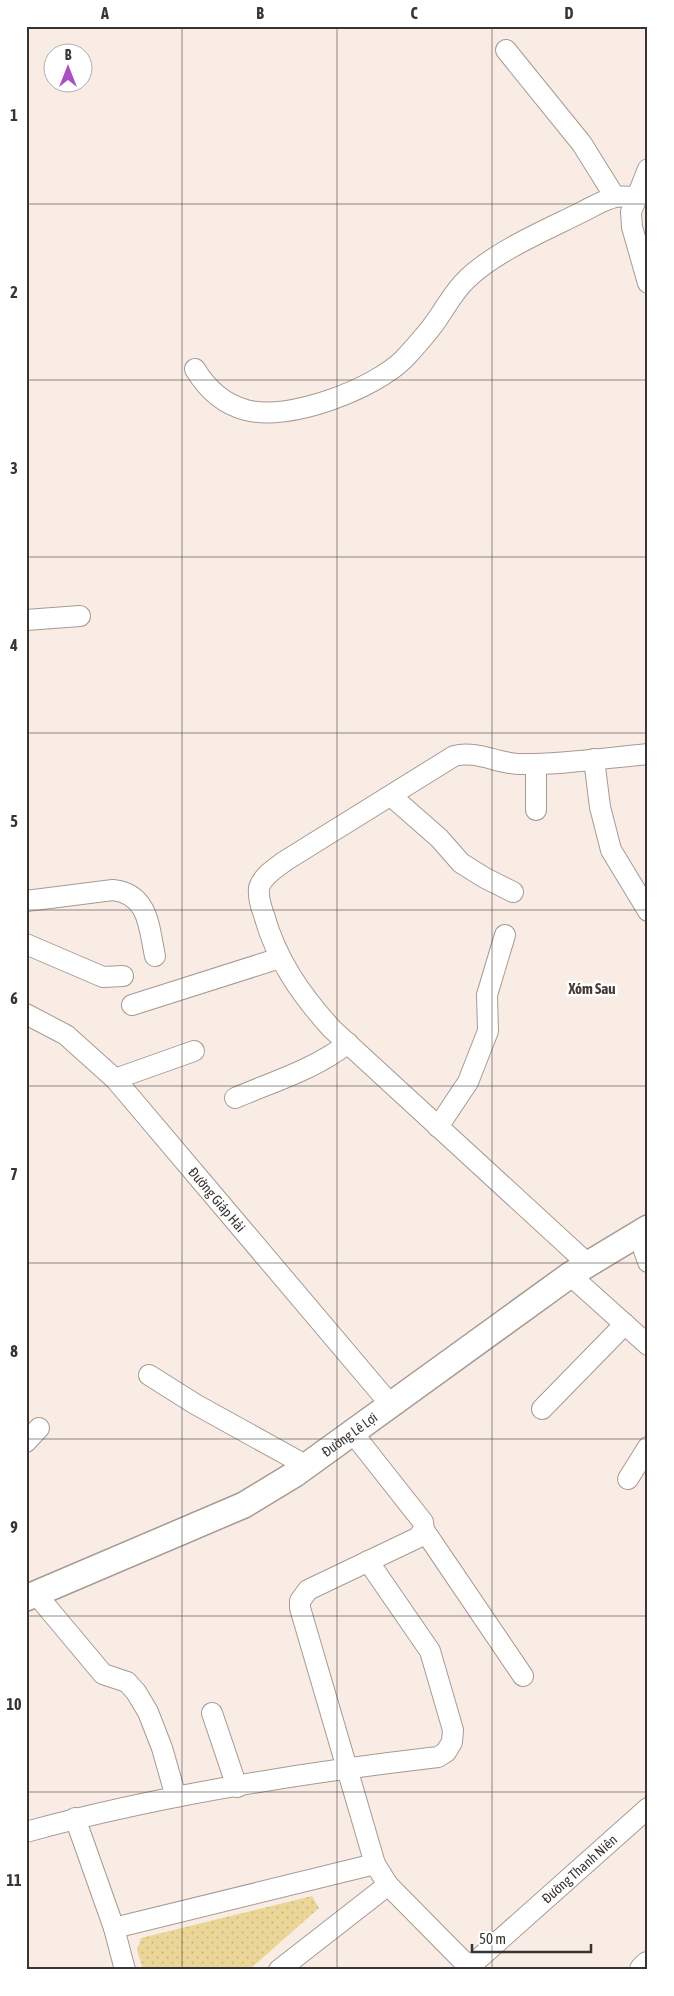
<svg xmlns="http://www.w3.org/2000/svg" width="674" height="1996" font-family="'Asap Condensed',sans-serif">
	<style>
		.park { fill: url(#park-dots) }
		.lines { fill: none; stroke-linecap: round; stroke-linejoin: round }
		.minor-casing { stroke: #a69a93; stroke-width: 22 }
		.major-casing { stroke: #a69a93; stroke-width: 28 }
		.highway-casing { stroke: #a69a93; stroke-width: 30 }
		.minor { stroke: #fff; stroke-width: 20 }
		.major { stroke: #fff; stroke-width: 25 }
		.highway { stroke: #fff; stroke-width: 28 }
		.grid { fill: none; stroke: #393431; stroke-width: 1; stroke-opacity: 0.55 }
		.labels { text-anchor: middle; stroke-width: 5; stroke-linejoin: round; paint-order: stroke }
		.street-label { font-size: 14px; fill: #393431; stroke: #fff }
		.neighbourhood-label { font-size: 15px; font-weight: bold; fill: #453a34; stroke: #fff }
		.neatline { fill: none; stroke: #393431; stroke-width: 2 }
		.grid-label { font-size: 16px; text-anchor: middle; font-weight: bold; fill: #393431 }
	</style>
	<defs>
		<pattern id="park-dots" width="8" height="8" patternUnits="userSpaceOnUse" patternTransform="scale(1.25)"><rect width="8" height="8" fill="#ebd697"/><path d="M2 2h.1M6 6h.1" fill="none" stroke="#cab883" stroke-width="1.8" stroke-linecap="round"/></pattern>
	</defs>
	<rect width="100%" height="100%" fill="#f9ece4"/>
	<path class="park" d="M312 1896 319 1908 249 1970H143L137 1950 141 1938Z"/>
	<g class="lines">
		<g class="minor-casing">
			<g id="minor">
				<path d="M506 50 582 144 615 197"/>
				<path d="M648 169 631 212 632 227 648 283"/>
				<path d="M195 369C207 389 223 404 246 410 288 422 374 389 404 359 415 347 427 334 436 321 446 307 454 291 467 279 496 251 546 230 582 212 592 207 605 199 616 197 622 196 629 197 635 197"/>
				<path d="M26 620 80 616"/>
				<path d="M594 759 600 807 611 850 648 911"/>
				<path d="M536 764V810"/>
				<path d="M391 796 439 838 461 863 485 878 513 892"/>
				<path d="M26 901 113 890C149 894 149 928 155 956"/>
				<path d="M26 944 103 977 123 976"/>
				<path d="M132 1005 280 958"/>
				<path id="s1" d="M26 1014 66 1035 115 1079 390 1404"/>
				<path d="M115 1079 194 1051"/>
				<path d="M235 1098C272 1082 316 1069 348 1043"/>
				<path d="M438 1127 468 1082 488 1031 487 995 505 935"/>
				<path d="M638 1233 648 1262"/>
				<path d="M589 1265 332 1029C301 995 276 959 264 915 261 907 258 897 259 888 262 876 276 868 285 861L454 756C475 750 497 763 518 764 561 765 605 758 648 754"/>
				<path d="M570 1275 648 1345"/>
				<path d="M149 1375 195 1404 307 1466"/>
				<path d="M542 1409 625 1324"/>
				<path d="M352 1432 423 1522 424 1530 523 1676"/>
				<path d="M26 1442 39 1428"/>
				<path d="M628 1479 648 1447"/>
				<path d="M424 1530 417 1538 308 1590 300 1601V1608L375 1864 388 1885 469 1967"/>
				<path d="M36 1594 103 1674 127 1682 136 1692 148 1712 162 1748 176 1797"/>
				<path d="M212 1713 237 1787"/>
				<path d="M75 1818 114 1928 125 1970"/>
				<path d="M26 1832C160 1795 300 1773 438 1757L446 1752 452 1742 453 1730 430 1651 368 1561"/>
				<path d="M114 1928 375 1864"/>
				<path d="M279 1970 388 1885"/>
				<path id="s2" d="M466 1970 648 1808"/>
			</g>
		</g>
		<g class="major-casing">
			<g id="major">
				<path id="s3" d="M26 1598 244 1505 295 1474 570 1275 648 1228"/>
			</g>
		</g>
		<g class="highway-casing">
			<path id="highway" d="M644 1970 648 1966"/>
		</g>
		<use href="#minor" class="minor"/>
		<use href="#major" class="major"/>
		<use href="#highway" class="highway"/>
	</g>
	<path class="grid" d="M182 26V1970M337 26V1970M492 26V1970M26 204H648M26 380H648M26 557H648M26 733H648M26 910H648M26 1086H648M26 1263H648M26 1439H648M26 1616H648M26 1792H648"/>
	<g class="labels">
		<g class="street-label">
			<text dy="5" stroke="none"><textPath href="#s1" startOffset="269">Đường Giáp Hải</textPath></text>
			<text dy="5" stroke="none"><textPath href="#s3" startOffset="364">Đường Lê Lợi</textPath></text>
			<text dy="5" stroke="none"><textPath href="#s2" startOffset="152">Đường Thanh Niên</textPath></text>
		</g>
		<g class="neighbourhood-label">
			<text x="592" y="994">Xóm Sau</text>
		</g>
	</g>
	<rect width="674" height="1996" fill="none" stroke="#ffffff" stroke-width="55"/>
	<g transform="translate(68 68)"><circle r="24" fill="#ffffff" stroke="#b0aead"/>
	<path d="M0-4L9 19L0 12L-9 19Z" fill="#a951be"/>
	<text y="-8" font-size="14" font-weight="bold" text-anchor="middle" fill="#393431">B</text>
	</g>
	<path d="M472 1944v8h119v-8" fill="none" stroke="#393431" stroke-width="2.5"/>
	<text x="479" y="1944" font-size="15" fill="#393431" stroke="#ffffff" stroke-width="4" paint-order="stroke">50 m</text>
	<rect x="28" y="28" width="618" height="1940" class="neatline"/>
	<g class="grid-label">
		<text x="105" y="19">A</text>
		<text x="260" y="19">B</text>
		<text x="414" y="19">C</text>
		<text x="569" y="19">D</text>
		<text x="14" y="121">1</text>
		<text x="14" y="298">2</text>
		<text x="14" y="474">3</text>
		<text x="14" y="651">4</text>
		<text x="14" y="827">5</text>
		<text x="14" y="1004">6</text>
		<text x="14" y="1180">7</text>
		<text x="14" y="1357">8</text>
		<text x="14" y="1533">9</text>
		<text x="14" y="1710">10</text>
		<text x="14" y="1886">11</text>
	</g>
</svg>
